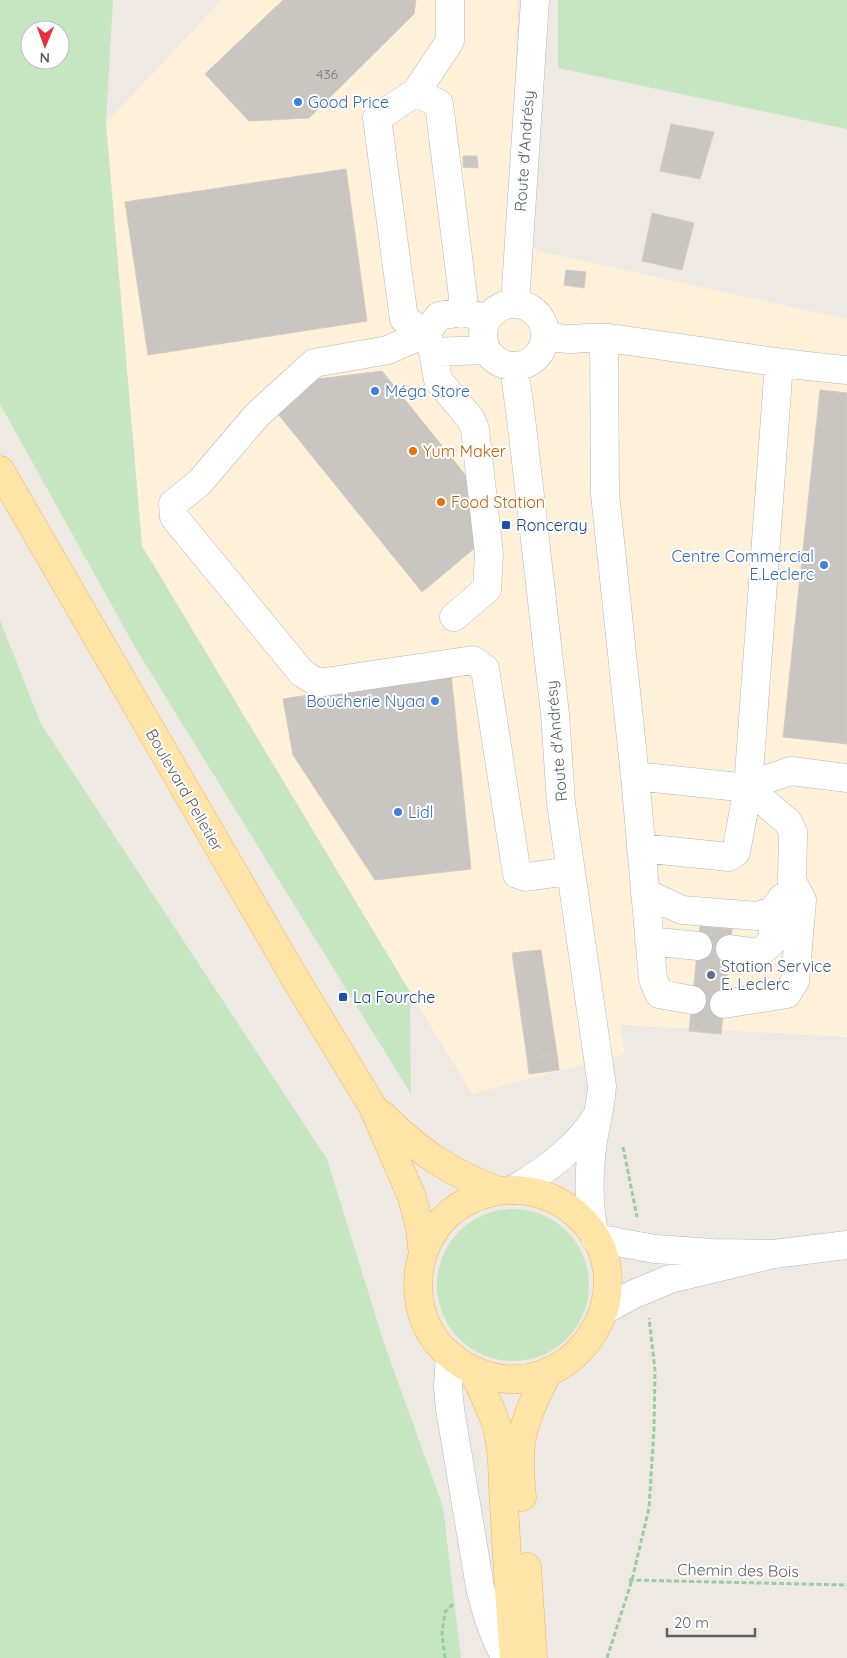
<svg xmlns="http://www.w3.org/2000/svg" width="847" height="1658" font-family="Quicksand,sans-serif">
	<style>
		.commercial { fill: #fef0d9 }
		.green { fill: #c5e6c0; fill-rule: evenodd }
		.building { fill: #c9c5c1; stroke: #d3cbc2 }
		.lines { fill: none; stroke-linecap: round; stroke-linejoin: round }
		.minor-casing { stroke: #b4b7bb; stroke-width: 29 }
		.major-casing { stroke: #f1b15a; stroke-width: 29 }
		.path { stroke: #9ccca2; stroke-width: 3; stroke-dasharray: 5 2.5; stroke-linecap: butt }
		.minor { stroke: #fff; stroke-width: 28 }
		.major { stroke: #ffe4a8; stroke-width: 28 }
		.shop-dot { fill: #3f7fe0; stroke: #fff; stroke-width: 2 }
		.food-dot { fill: #e8710a; stroke: #fff; stroke-width: 2 }
		.transit-dot { fill: #1a4fb4; stroke: #fff; stroke-width: 2 }
		.service-dot { fill: #5c6f8a; stroke: #fff; stroke-width: 2 }
		.labels { text-anchor: middle; stroke-width: 4; stroke-linejoin: round; paint-order: stroke }
		.number-label { font-size: 14px; fill: #76797b }
		.shop-label { font-size: 16px; fill: #366cbe; stroke: #fff; text-anchor: start }
		.street-label { font-size: 16px; fill: #5b6064; stroke: #fff }
		.food-label { font-size: 16px; fill: #c56008; stroke: #fff; text-anchor: start }
		.transit-label { font-size: 16px; fill: #164399; stroke: #fff; text-anchor: start }
		.service-label { font-size: 16px; fill: #4e5e75; stroke: #fff; text-anchor: start }
	</style>
	<rect width="100%" height="100%" fill="#eeeae3"/>
	<path class="commercial" d="M222 0H517L512 237 539 251 847 319V1037L620 1025 625 1054 472 1094 410 992 142 546 106 123Z"/>
	<path class="green" d="M0 0H113L106 123 142 546 410 992 411 1094 136 649 0 404ZM30 30H60V60H30Z
		M558 0H847V129L558 68Z
		M0 620 41 724 327 1159 384 1343 443 1507 461 1658H0Z
		M437 1285a76 76 0 1 1 152 0a76 76 0 1 1-152 0Z"/>
	<path class="building" d="M283 0H416L414 14 309 118 249 121 205 74Z
		M671 124 714 132 700 179 660 171Z
		M463 156H477L478 168 463 167Z
		M346 169 367 321 148 355 125 202Z
		M652 213 694 223 682 270 642 261Z
		M566 270 586 272 584 288 564 285Z
		M382 371 467 477 476 547 422 592 278 414 318 379Z
		M820 390 847 393V744L783 737Z
		M451 673 471 869 375 880 293 755 283 699Z
		M700 926 732 929 721 1034 689 1031Z
		M541 950 557 1054 527 1058 512 953Z
		M557 1054 559 1070 529 1074 527 1058Z"/>
	<g class="lines">
		<g class="minor-casing">
			<path id="minor" d="M450 0V41L416 92 377 118 404 319 426 333 433 352 438 380 470 418 475 429 489 554 487 589 454 617
				M416 92 439 104 463 297 462 312
				M515 303 535 0
				M483 335a31 31 0 1 1 62 0a31 31 0 1 1-62 0Z
				M486 318 462 312 439 316 426 333 388 350 314 363 257 415 199 483 173 504 174 517 302 673 318 683 473 660 485 669 517 874 526 877 570 871
				M546 335C567 343 586 336 607 338 687 348 766 363 847 370
				M604 338 605 494 635 776 748 788 788 822 793 832 792 881 802 900 795 981 787 994 724 1004
				M433 352 486 350
				M514 367 521 418 555 714 561 803 602 1086C601 1105 596 1122 593 1141 588 1174 588 1206 595 1238L655 1249 713 1253 774 1254
				M635 776 653 979 659 994 692 1000
				M748 788 761 781 791 771 847 778
				M641 848 729 857 736 852 748 788 779 363
				M645 893 682 910 757 916 773 911
				M649 941 698 946
				M730 949 759 953 773 941V911L782 898
				M513 1190C546 1170 576 1149 597 1116
				M603 1311 634 1294 670 1279 774 1254 847 1245
				M450 1355 448 1387 450 1409 480 1587C486 1612 493 1636 506 1658"/>
		</g>
		<g class="major-casing">
			<path id="major" d="M0 470 296 980 373 1107 412 1197 420 1228 423 1255
				M382 1115C420 1152 448 1172 499 1191
				M471 1369C569 1417 658 1285 575 1213 558 1199 536 1190 513 1190 484 1190 453 1204 436 1228 410 1265 412 1319 445 1351 451 1356 457 1361 463 1365 463 1365 470 1369 471 1369 475 1374 491 1410 494 1418 504 1445 502 1478 504 1506 507 1557 510 1607 514 1658
				M522 1497C520 1475 518 1449 524 1428 530 1408 539 1389 549 1371
				M527 1567 533 1658"/>
		</g>
		<path class="path" d="M623 1147 637 1217
			M629 1580 847 1585
			M445 1658 442 1634 445 1612 454 1603
			M607 1658 632 1580 649 1508 654 1429 655 1370 649 1318"/>
		<use href="#minor" class="minor"/>
		<use href="#major" class="major"/>
	</g>
	<g class="shop-dot">
		<circle cx="298" cy="102" r="5"/>
		<circle cx="375" cy="391" r="5"/>
		<circle cx="824" cy="565" r="5"/>
		<circle cx="435" cy="701" r="5"/>
		<circle cx="398" cy="812" r="5"/>
	</g>
	<g class="food-dot">
		<circle cx="413" cy="451" r="5"/>
		<circle cx="441" cy="502" r="5"/>
	</g>
	<g class="transit-dot">
		<rect x="501" y="520" width="10" height="10" rx="2.5"/>
		<rect x="338" y="992" width="10" height="10" rx="2.5"/>
	</g>
	<circle class="service-dot" cx="711" cy="975" r="5"/>
	<g class="labels">
		<g class="number-label">
			<text x="327" y="79">436</text>
		</g>
		<g class="shop-label">
			<text x="308" y="108">Good Price</text>
			<text x="385" y="397">Méga Store</text>
			<text x="814" y="562" text-anchor="end">Centre Commercial<tspan x="814" dy="18">E.Leclerc</tspan></text>
			<text x="425" y="707" text-anchor="end">Boucherie Nyaa</text>
			<text x="408" y="818">Lidl</text>
		</g>
		<g class="street-label">
			<text transform="translate(524 151) rotate(-86)" y="6">Route d'Andrésy</text>
			<text transform="translate(556 741) rotate(-95)" y="6">Route d'Andrésy</text>
			<text transform="translate(185 790) rotate(60)" y="6">Boulevard Pelletier</text>
			<text transform="translate(738 1570) rotate(1)" y="6">Chemin des Bois</text>
		</g>
		<g class="food-label">
			<text x="423" y="457">Yum Maker</text>
			<text x="451" y="508">Food Station</text>
		</g>
		<g class="transit-label">
			<text x="516" y="531">Ronceray</text>
			<text x="353" y="1003">La Fourche</text>
		</g>
		<g class="service-label">
			<text x="721" y="972">Station Service<tspan x="721" dy="18">E. Leclerc</tspan></text>
		</g>
	</g>
	<g transform="translate(45 45) rotate(181)"><circle r="24" fill="#ffffff" stroke="#bdbfc1"/>
	<path d="M0-4L9 19L0 12L-9 19Z" fill="#e92f3b"/>
	<text y="-8" font-size="14" font-weight="bold" text-anchor="middle" fill="#5b6064">N</text>
	</g>
	<path d="M667 1628v8h88v-8" fill="none" stroke="#5b6064" stroke-width="2.5"/>
	<text x="674" y="1628" font-size="15" fill="#5b6064" stroke="#ffffff" stroke-width="4" paint-order="stroke">20 m</text>
</svg>
